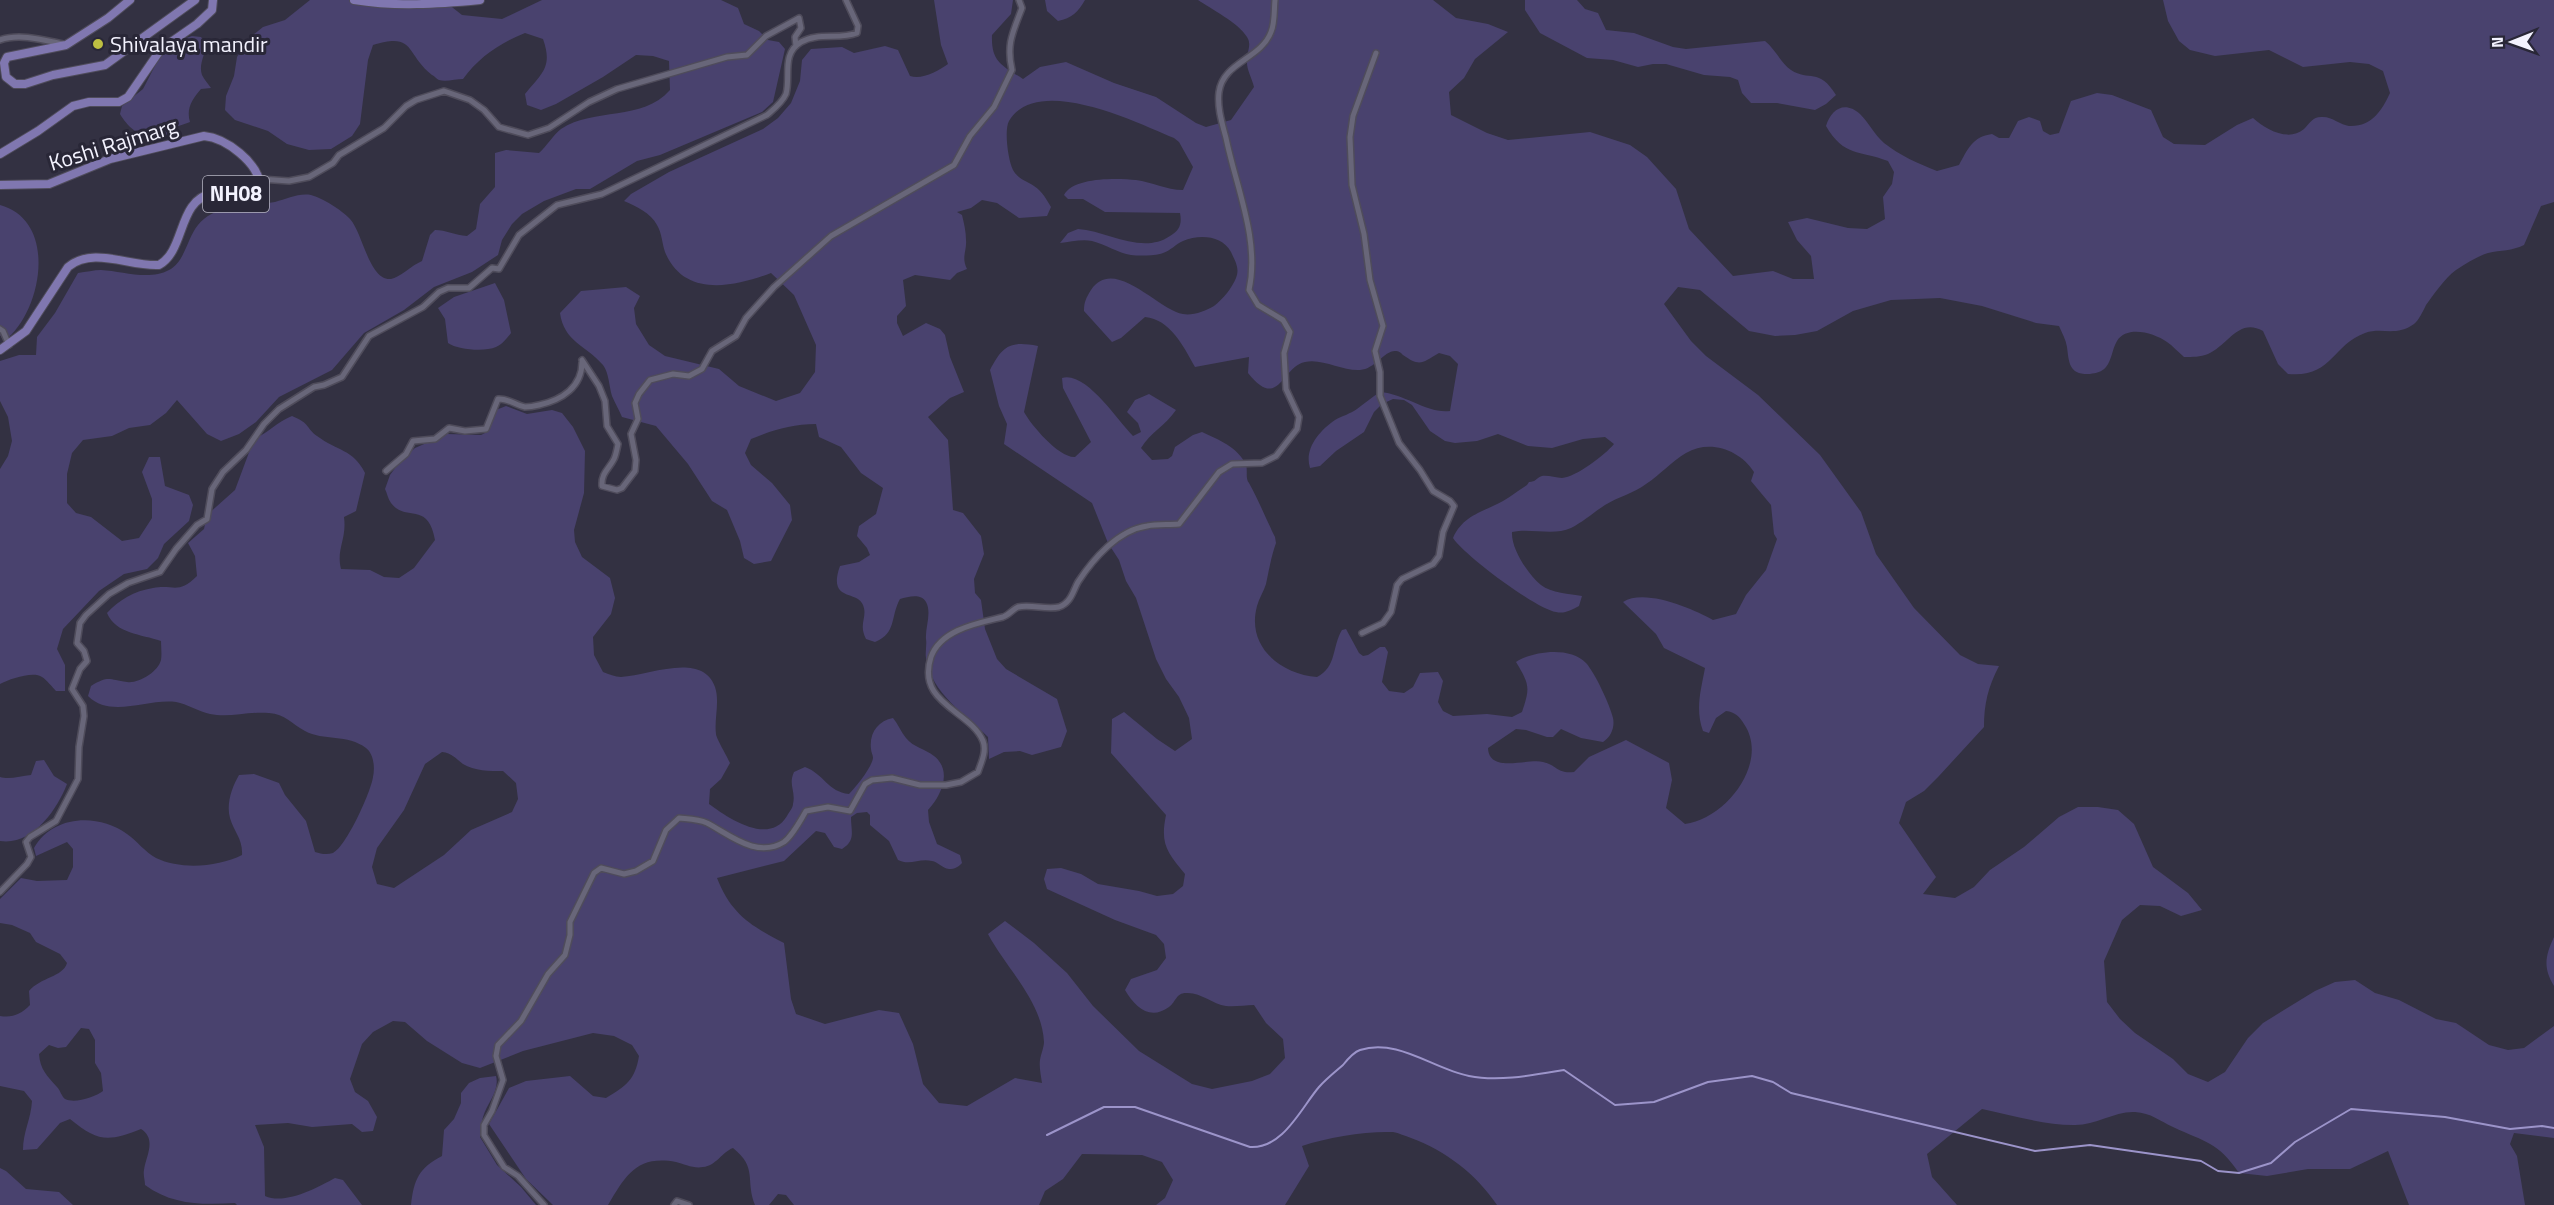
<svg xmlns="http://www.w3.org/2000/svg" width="2554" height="1205" font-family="'Titillium Web',sans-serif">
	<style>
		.green { fill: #49426e; fill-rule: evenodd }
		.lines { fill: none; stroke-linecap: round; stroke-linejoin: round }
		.stream { stroke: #9c94ca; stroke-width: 2 }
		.street-casing { stroke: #4f4c5b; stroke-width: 8 }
		.primary-casing { stroke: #4f4c5b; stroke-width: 10 }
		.street { stroke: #686679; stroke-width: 5 }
		.primary { stroke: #8077b0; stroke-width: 8 }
		.poi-dot { fill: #bebf42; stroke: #292737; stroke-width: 2 }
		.labels { text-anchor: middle; stroke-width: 6; stroke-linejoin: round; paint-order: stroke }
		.shield { fill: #292737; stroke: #b6b5c2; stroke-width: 1.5 }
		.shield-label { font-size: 21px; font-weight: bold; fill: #f3f2fe }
		.poi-label { font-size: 22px; fill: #f3f2fe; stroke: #292737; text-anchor: start }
		.street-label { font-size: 22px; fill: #f3f2fe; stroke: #292737 }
	</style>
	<rect width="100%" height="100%" fill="#333142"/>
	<path class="green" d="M310 0H443L462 15 502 19 542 0H721L738 8 744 24 759 31 768 40 779 42 785 49 773 102 762 112 660 155 637 161 590 189H576L544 201 522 214 512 224 502 240 498 255 472 272 434 287 404 310 364 333 332 370 279 397 256 422 239 434 221 441 207 434 177 400 166 413 150 425 129 428 112 436 83 440 72 453 67 474V503L76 513 91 517 122 541 139 538 152 518V499L142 472 149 457H160L165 486 189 495 193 505 189 521 164 544 158 558 147 569 124 574 99 591 63 629 57 649 65 665V691H56C52 687 47 680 42 677 33 671 10 679 0 684V469L8 456 12 441 8 417 0 401V361L19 355H36L37 337 55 313 78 273C86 272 94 270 101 270 122 271 149 281 169 270 185 262 187 238 198 225 218 202 249 207 275 202 287 199 298 193 311 195 322 198 342 210 350 219 363 233 369 281 391 279 399 278 412 265 422 261L430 235 435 230C446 230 455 235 467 236L476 229 480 204 495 187V153L506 150 539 153C546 147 554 134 561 129 594 107 642 122 670 90L669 61 653 56 636 55 603 77 556 104 541 110 527 105 525 94C542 73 553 67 543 39L525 33C500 43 479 57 463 79 456 79 446 82 439 80 438 80 433 75 432 75 405 54 416 32 373 45L368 60 360 124 352 136 331 149 309 150 287 144 268 131 235 120 225 110 226 96 234 76 237 57 248 39 263 27 285 20Z
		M934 0H1013L1011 14 992 35C991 61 1001 65 1023 79L1040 67 1066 62 1114 83 1156 97 1196 123 1206 127 1231 120 1254 87C1252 78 1246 69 1247 60 1247 51 1252 45 1247 37 1239 23 1211 9 1198 0H1433L1456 18 1488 24 1508 32 1475 59 1464 78 1449 92 1451 115 1487 133 1508 140 1590 132 1630 145 1647 157 1676 189 1689 229 1733 276 1773 271 1793 279H1814L1811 256 1797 240 1788 222 1807 218 1848 228 1867 229 1885 219 1883 197 1892 184 1894 172 1888 161C1859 150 1844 157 1826 126 1831 110 1844 100 1860 114 1869 123 1874 134 1884 143 1899 155 1919 164 1937 171L1959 165C1968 149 1972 137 1992 134L1999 138H2009L2018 121 2029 117 2040 121 2043 131 2050 135 2059 133 2071 101 2097 93 2112 95 2151 110 2163 137 2174 144 2205 145 2237 125 2253 118C2266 130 2289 142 2304 129 2310 123 2313 116 2323 117 2332 117 2341 125 2349 126 2372 127 2382 110 2390 93L2383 71 2369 64 2350 62 2303 67 2269 50 2215 56 2190 50 2179 41 2168 21 2163 0H2554V202L2541 206 2524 245C2512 251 2501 250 2488 253 2478 256 2465 264 2456 270 2445 278 2434 294 2426 305 2423 311 2419 320 2414 324 2396 337 2382 327 2365 333 2331 346 2332 378 2288 374L2278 364 2263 331C2239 317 2228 345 2208 354 2200 357 2193 357 2184 357 2178 352 2173 346 2167 342 2154 333 2127 325 2117 341 2112 349 2112 360 2106 367 2102 372 2096 373 2090 374 2069 375 2069 363 2067 347 2066 340 2062 333 2059 326L2036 323 1982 306 1940 298 1891 300 1853 311 1817 331 1795 335 1775 336 1749 331 1700 290 1678 287 1664 304 1691 341 1706 356 1758 395 1820 455 1861 512 1876 554 1914 608 1960 655 1978 664 1999 666C1988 687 1984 704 1984 727L1939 776 1924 791 1906 802 1899 823 1936 877 1923 894 1955 898 1974 887 1990 870 2024 847 2059 817 2078 807H2098L2118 810 2134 824 2153 867 2188 893 2202 910 2181 916 2160 906 2140 905 2122 920 2104 961 2107 1002 2120 1019 2135 1033 2173 1059 2188 1074 2208 1082 2225 1072 2248 1038 2263 1023 2315 991 2335 982 2355 980 2375 993 2399 1000 2436 1019 2456 1023 2489 1045 2508 1050 2524 1048 2554 1026V1138L2514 1133 2510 1144 2517 1156 2525 1205H2409L2388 1151 2350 1169H2308L2267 1176 2239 1173C2218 1142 2205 1142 2173 1127 2160 1121 2151 1113 2135 1112 2114 1111 2095 1126 2073 1125 2045 1125 2010 1115 1982 1109L1927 1154 1932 1177 1957 1205H1497C1476 1174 1446 1151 1411 1138 1405 1136 1399 1133 1393 1132 1366 1131 1328 1137 1302 1146L1309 1166 1285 1205H1156L1165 1198 1173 1180 1162 1162 1142 1155 1082 1154 1063 1179 1045 1191 1039 1205H794L786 1195 778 1194 769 1205H755C745 1180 758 1168 733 1148 722 1152 716 1166 703 1167 694 1169 684 1164 676 1162 637 1155 626 1175 608 1205H553L526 1179 489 1124 509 1088 526 1081 570 1076 593 1096 606 1098C626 1086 635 1080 639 1056L632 1045 614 1036 593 1033 523 1051 480 1068 462 1063 427 1041 405 1022 393 1021 373 1032 362 1044 350 1079 355 1092 368 1101 377 1117 373 1131 362 1132 352 1124 312 1127 288 1123 255 1125 264 1147 265 1196C285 1205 317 1188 335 1178L343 1180 362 1205H237L235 1203C202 1205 172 1205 145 1185 145 1180 143 1175 144 1170 146 1156 157 1139 141 1129 108 1142 98 1142 70 1119L60 1123 37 1149 23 1150C23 1132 31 1119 32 1101L24 1091 0 1086V1016C13 1018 21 1014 30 1005L29 991C41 977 63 977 67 963L60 954 36 942 30 933 12 925 0 923V899L21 878 37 881 67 880 73 867V849L67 842 36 856 34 848C53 815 98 813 127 834 137 841 145 852 156 858 181 870 218 867 242 855 243 839 234 832 230 818 226 804 232 787 239 775L254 774 279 783 285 795 306 821 315 852C321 854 327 855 333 853 346 847 371 792 373 777 375 768 374 754 366 748 348 734 323 741 305 731 292 724 285 714 269 713 249 711 230 718 210 714 198 711 187 704 176 702 148 698 111 719 88 696L91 686C109 675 109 680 127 682 138 684 158 672 161 660 162 654 161 647 161 641 141 634 116 634 107 613 119 600 134 591 153 588 174 584 178 595 197 576L195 556 188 543 204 529 207 515 235 490 254 439C268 433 277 422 292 416 311 424 305 427 317 436 337 451 353 449 365 473L356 511 344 517C347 539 336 549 341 569L370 570 384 577 399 578 414 568 435 540C428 500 406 523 391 503 388 499 387 493 385 489L390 475 401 460 415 448 447 434 481 435 487 432 496 410 506 406 527 414 552 410 562 413 573 427 585 451 584 493 574 530 575 542 582 557 610 578 615 598 611 614 593 637 594 655 603 672C609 674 615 677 621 677 648 676 702 651 715 687 720 702 714 719 716 734 716 738 727 756 730 763L721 779 710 789 709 804C728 818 769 846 787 816 789 812 793 808 793 804 796 791 788 785 794 772L805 767C824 774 828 792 849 794 856 787 872 767 873 758 873 755 871 752 871 749 869 733 878 721 893 718 898 724 901 732 906 738 913 747 925 749 934 756 953 771 941 796 928 810L929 822 937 844 960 855 962 863C958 867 955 869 949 869 942 868 938 862 932 861 919 858 910 866 898 860L889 841 870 825V815L867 812 857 813 851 817C851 832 856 840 842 849L834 847 825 833 816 831 784 861 717 878C731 914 751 926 784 943L791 999 796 1014 825 1024 879 1010 899 1013 913 1044 923 1084 939 1103 967 1106 1015 1078 1042 1083C1041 1076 1039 1067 1040 1060 1041 1054 1044 1047 1044 1042 1042 1001 1006 968 988 934L1005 921 1034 943 1067 973 1093 1006 1139 1051 1192 1084 1212 1089 1252 1081 1270 1074 1285 1058 1283 1039 1266 1023 1254 1005C1245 1005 1235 1007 1226 1006 1212 1004 1201 992 1186 993 1176 993 1176 1002 1169 1007 1150 1021 1135 1007 1125 990L1131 979 1157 970 1166 958 1164 944 1156 935 1115 920 1047 889 1044 879 1047 869 1061 868 1081 874 1098 884 1139 891 1157 896 1173 894 1183 886 1185 874C1167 852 1160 844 1166 815L1111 753 1112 719 1124 712 1157 739 1175 751 1192 739 1189 718 1179 697 1166 679 1156 659 1136 598 1126 581 1119 560 1108 543 1092 503 1004 444 1007 424 999 406 990 370C1003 345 1010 341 1038 346L1024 412C1031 425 1059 458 1075 457L1091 442 1063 388 1062 378C1086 371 1117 420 1133 436L1141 432 1138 423 1127 412 1135 400 1149 394 1176 410C1166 425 1150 433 1141 448L1152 460 1168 459 1172 456 1175 447 1193 435 1202 432C1219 440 1238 447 1246 465 1248 471 1245 478 1249 483 1259 501 1266 519 1275 537L1276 543C1271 557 1269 570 1266 584 1264 591 1259 598 1257 606 1246 647 1281 674 1317 677 1337 667 1332 646 1342 630L1346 629 1359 653 1363 656 1368 655 1380 647H1385L1388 652 1382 682 1389 691 1404 693 1413 687 1420 673 1438 672 1443 681 1438 702 1443 711 1453 716 1487 714 1512 717 1522 712C1530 688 1530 685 1516 662 1533 651 1570 646 1586 663 1595 673 1610 705 1613 718 1615 727 1611 737 1603 742L1581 738 1561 729 1553 737H1547L1526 730 1516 729 1488 748C1489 774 1528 758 1543 762 1557 765 1557 774 1574 772L1589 757 1626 740 1669 763 1672 780 1666 808 1685 824C1726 819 1770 762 1744 724 1740 717 1735 712 1726 711L1716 718 1709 733 1703 731C1695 709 1701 690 1705 668L1664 648 1656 634 1623 602C1645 588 1693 609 1713 620L1736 614 1746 595 1766 570 1777 539 1774 534 1771 505 1751 481 1754 472C1740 450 1710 439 1686 453 1672 461 1660 475 1646 484 1634 493 1618 497 1605 505 1594 512 1583 522 1571 528 1554 536 1531 528 1512 532 1511 549 1528 574 1541 585 1551 593 1570 594 1582 596L1579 606C1571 610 1565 614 1556 612 1536 609 1464 555 1453 538 1463 515 1483 512 1503 501 1511 496 1519 490 1527 485L1529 482C1536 482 1536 478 1542 476 1548 475 1556 478 1562 478 1576 477 1605 455 1614 444L1605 437 1583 439 1552 448 1528 446 1498 434 1477 441 1455 443 1445 441 1430 431 1412 405 1404 400 1393 399 1382 404 1374 412 1364 432 1336 451 1320 466 1310 468C1304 449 1319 431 1335 420 1342 416 1350 414 1357 409 1365 403 1372 397 1380 392 1405 394 1428 414 1450 411L1458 364 1450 356 1439 353C1422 363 1420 367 1403 355 1400 352 1399 351 1395 351 1384 351 1375 369 1360 370 1342 371 1322 358 1305 362 1282 366 1279 412 1248 373L1249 357 1195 367C1184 347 1170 319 1145 317L1121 338 1112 342 1084 311C1084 302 1086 298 1091 290 1114 255 1159 311 1183 314 1192 316 1206 311 1214 306 1223 299 1232 288 1236 278 1240 268 1235 261 1231 252 1222 235 1199 234 1183 241 1176 244 1170 251 1163 253 1155 256 1139 256 1131 255 1118 253 1105 244 1092 241 1082 239 1070 242 1060 243L1068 233 1078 229C1108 231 1142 255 1170 236 1180 230 1182 224 1180 213L1105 212 1083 199H1068L1064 195C1073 177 1117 178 1136 180 1152 182 1166 190 1183 190L1193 167 1179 142 1174 138C1138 123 1037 73 1009 121 1004 130 1008 160 1013 170 1018 179 1027 181 1034 186 1043 192 1046 199 1051 207L1047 216 1019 218 997 203 982 200 971 208 957 212 962 215C964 223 966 232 966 240 967 251 961 257 967 269L957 273 950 280 915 275 903 280 906 306 897 316V323L903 336 926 323 940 329 945 335 950 357 964 392 950 398 928 417 948 440 953 510 963 513 981 536 984 554 974 579 975 593 981 600 985 629 997 659 1006 669 1057 699 1067 731 1061 747 1032 755 1020 751 1004 752 989 759 988 737C964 713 932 694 926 658 925 652 927 645 926 639 925 628 932 613 926 602 921 593 908 597 900 599 890 617 897 633 875 642L866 639C858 623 868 618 863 605 858 590 827 602 840 566L859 562 870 555 867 548 857 536 859 526 876 514 883 488 861 473 841 447 819 437 816 424C792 424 773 430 751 439L745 453 751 465 772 483 790 505 792 520 771 561 754 564 744 558 740 541 727 510 712 501 688 464 656 426 622 417C619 410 615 403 612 396 609 386 609 373 603 365 586 345 564 342 560 313L581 291 626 287 640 296 634 308 636 324 649 345 665 356 719 369 739 386 776 401 800 393 815 372 816 345 794 295 771 273C734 287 684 298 665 252 662 244 662 233 657 225 651 213 636 206 624 201L631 194 669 172 763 129 778 118 791 103 800 81 802 60 811 49 842 47 854 53 885 46 898 50 910 76C922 80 938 71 948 64L941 45ZM442 752C452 753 455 758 463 764 474 771 490 771 503 771L516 783 518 799 512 812 471 830 444 855 394 888 377 884 372 867 377 848 404 810 425 764ZM81 1028 89 1029 95 1040V1063L101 1073 103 1091C95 1097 75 1104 65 1099 62 1097 60 1090 57 1087 47 1076 40 1069 39 1054L49 1045 58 1048 66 1047Z
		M1045 0H1085C1078 12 1072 18 1058 21L1047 11Z
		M1525 0H1577L1585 9 1598 13 1606 30 1634 33 1673 47 1686 49 1765 41C1775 49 1781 63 1791 70 1809 82 1819 67 1836 95L1826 104 1815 110 1777 103H1751L1742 93 1738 80 1730 77 1704 75 1666 64H1653L1638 67 1613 60 1587 58 1540 33 1525 10Z
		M192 36 201 37C212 49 197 60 202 75 204 79 208 84 211 88L201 89C192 99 186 109 190 122 186 124 180 125 176 127 172 129 169 135 164 136 146 144 128 128 120 114L122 106 143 89 159 58 181 40Z
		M0 205C59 221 42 313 4 341L0 335Z
		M495 283 504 300 511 333C507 338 503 344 496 347 485 352 458 350 448 343L445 319 438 308 454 297Z
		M44 760 54 776 67 784C57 810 32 846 0 841V777C9 780 21 776 31 775L36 761Z
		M2554 937V986C2543 968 2545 956 2554 937Z
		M496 1076C500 1091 487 1103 483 1117 481 1123 481 1130 480 1137L497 1165 521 1187 536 1205H411C414 1179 419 1168 442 1156L444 1130 454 1119 461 1103V1093L469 1083 480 1078Z
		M0 1168 6 1171 26 1189 59 1192 73 1205H0Z"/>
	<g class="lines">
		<path class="stream" d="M1047 1135 1104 1107H1135L1250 1147C1283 1149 1301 1108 1319 1087 1326 1079 1335 1072 1343 1065 1347 1060 1354 1052 1360 1050 1398 1038 1433 1069 1469 1076 1499 1082 1534 1075 1564 1070L1615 1105 1654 1102 1708 1082 1752 1076 1773 1082 1791 1093 2035 1151 2090 1145 2201 1161 2218 1171 2239 1173 2271 1163 2295 1142 2351 1109 2445 1117 2510 1129 2542 1126 2554 1128"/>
		<g class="street-casing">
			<path id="street" d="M0 40C19 33 44 40 63 44
				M260 179 289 181 309 177 333 163 339 155 384 128 406 106 416 100 444 91 470 100 484 110 499 127 528 135 549 128 589 102 617 89 727 57 747 55 766 36 799 18 801 28 795 37 796 46
				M0 329 3 331 9 345
				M582 360 599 386 605 401 607 426 618 444C617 449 616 455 614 459 609 469 601 473 602 486L617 490 622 488 635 471 636 460 631 434 638 419 635 403 639 394 650 380 673 374 689 376 702 369 712 351 736 336 746 318 774 287 831 236 954 165 970 136 994 107 1012 70C1006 44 1013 32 1022 8L1019 0
				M386 471 406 454 413 441 435 439 449 428 465 431 486 429 498 399C508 398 515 405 525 407 529 407 535 406 539 405 562 400 582 387 582 362
				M1362 633 1383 623 1391 612 1397 585 1402 579 1433 564 1439 556 1443 532 1454 506 1450 501 1433 491 1420 470 1399 443 1380 396V372L1375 351 1383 326 1370 280 1364 234 1352 185 1350 137 1353 116 1376 53
				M0 892 27 864 31 857 26 842 30 837 56 821 78 779 79 747 84 716 83 706 72 689 80 669 87 661 84 651 77 643 80 623 86 615 109 594 128 583 160 572 176 549 197 525 207 519 212 489 223 472 246 450 264 424 279 409 314 387 324 385 342 377 369 336 423 307 439 292 448 288H469L492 268 499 269 519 235 557 205 602 194 767 115C774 109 782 103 786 94 791 76 781 54 801 42 818 32 839 40 857 33L858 26 846 0
				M544 1205 518 1176 504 1167 484 1135V1125L492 1111 503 1080 496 1056 498 1045 521 1021 548 974 565 955 570 935V922L594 873 601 868 624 874 636 871 653 861 666 830 679 818C688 819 698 819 707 823 730 835 757 859 784 842 793 835 800 821 806 811L828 807 850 811 865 784 872 780 892 778 920 785H946L961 782 978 772C981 763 987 751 983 741 970 710 916 704 931 657 941 629 979 623 1003 617 1009 615 1013 609 1018 607 1031 604 1046 610 1059 607 1071 603 1073 591 1078 582 1093 559 1118 530 1147 526 1157 524 1168 525 1179 524L1219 472 1232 464 1262 463 1276 456 1297 429 1299 417 1286 389 1284 353 1290 332 1283 320 1258 305 1249 290C1260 240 1236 187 1226 138 1222 123 1217 107 1219 92 1223 62 1261 59 1271 32 1275 23 1274 9 1275 0
				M674 1205 677 1201 689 1205"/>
		</g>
		<g class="primary-casing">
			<path id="primary" d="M130 0 108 18 66 45 7 57 4 63 6 77 15 84H25L53 75 105 65 195 0
				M354 0C396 7 438 4 480 0
				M0 154 38 131 73 106 89 102H119L128 97 161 49 197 24 212 10 213 0
				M0 185 49 184 110 159 204 136C226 138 259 163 260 186L251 195C239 195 225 191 213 193 177 200 186 250 159 265 130 267 93 246 68 267L26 331 0 350"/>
		</g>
		<use href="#street" class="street"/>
		<use href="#primary" class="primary"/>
	</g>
	<circle class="poi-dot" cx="98" cy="44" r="6"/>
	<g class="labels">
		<rect class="shield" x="203" y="176" width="66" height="36" rx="4.5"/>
		<g class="shield-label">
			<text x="236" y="201">NH08</text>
		</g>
		<g class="poi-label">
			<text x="110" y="52">Shivalaya mandir</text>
		</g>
		<g class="street-label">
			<text transform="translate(113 144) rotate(-17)" y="8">Koshi Rajmarg</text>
		</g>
	</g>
	<g transform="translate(2512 42) rotate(269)" stroke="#292737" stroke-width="4.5" paint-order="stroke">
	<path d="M0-4.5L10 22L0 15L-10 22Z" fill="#f3f2fe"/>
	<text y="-9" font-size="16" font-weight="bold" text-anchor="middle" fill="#f3f2fe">N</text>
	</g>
</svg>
